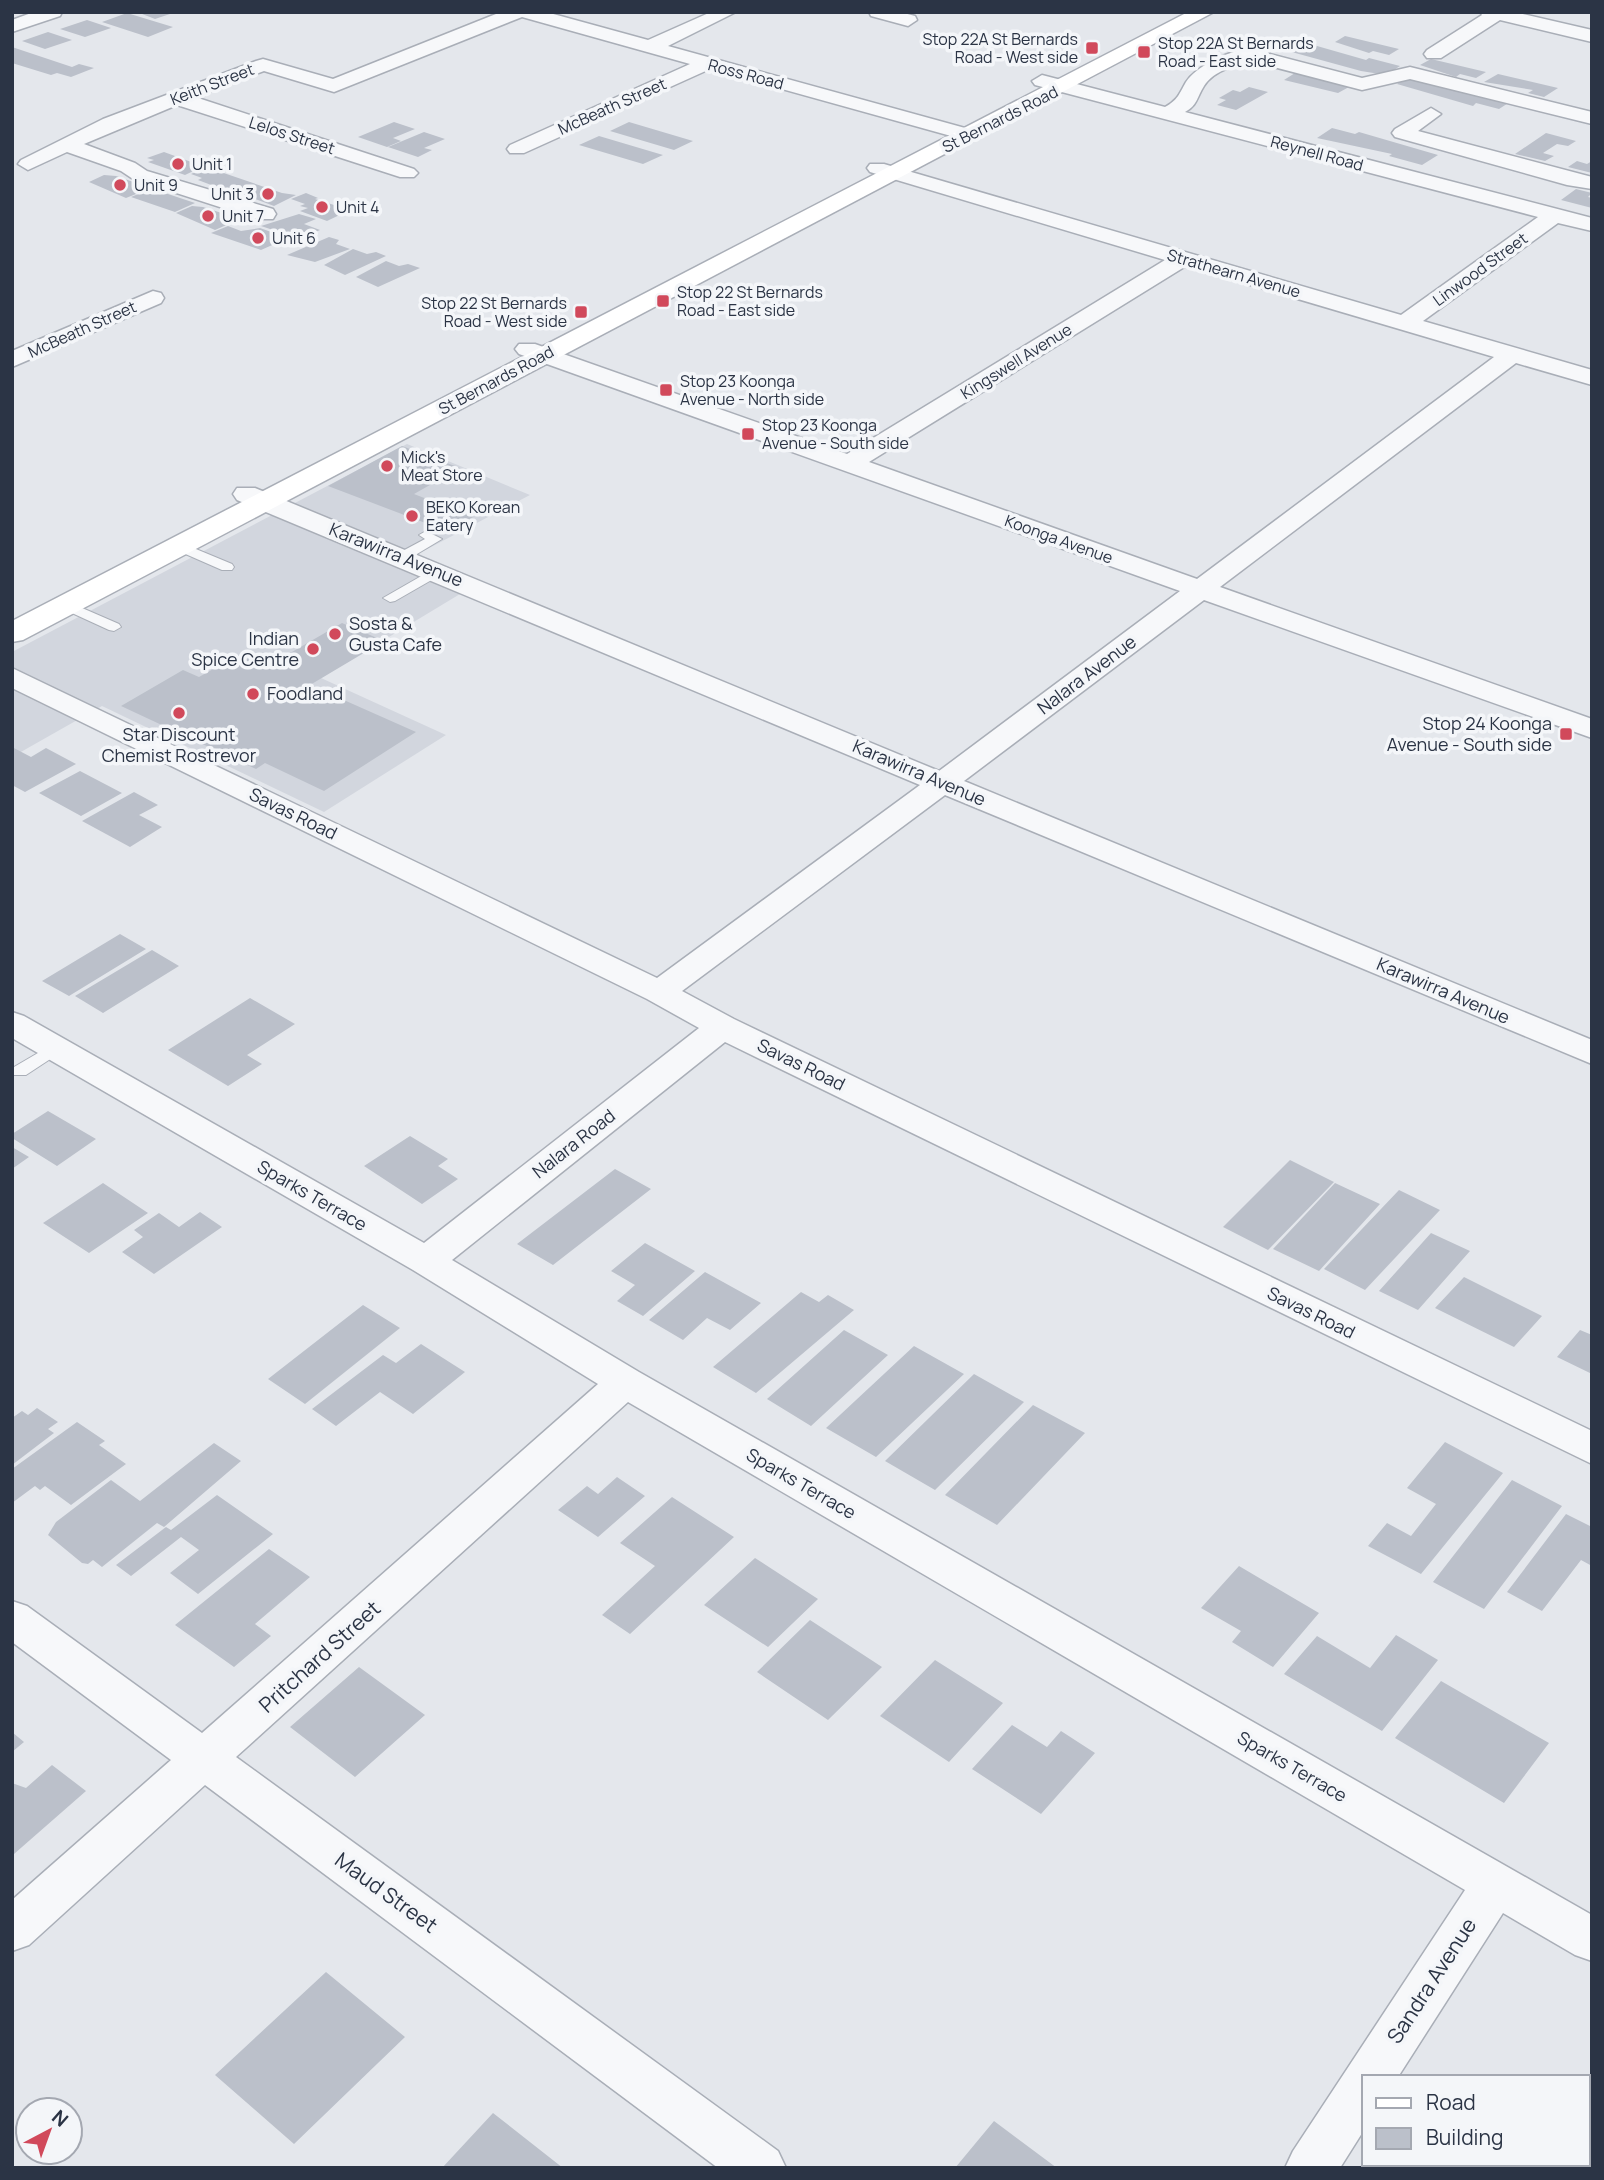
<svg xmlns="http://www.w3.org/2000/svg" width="1604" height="2180" font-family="Manrope,sans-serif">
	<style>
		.built { fill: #d2d6de }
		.building { fill: #bbc0ca }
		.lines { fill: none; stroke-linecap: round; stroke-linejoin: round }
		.service-casing { stroke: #a9aeb7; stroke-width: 2 }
		.minor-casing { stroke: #a9aeb7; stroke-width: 3 }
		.secondary-casing { stroke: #a9aeb7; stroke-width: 3 }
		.service { fill: #f7f8fa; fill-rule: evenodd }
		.minor { fill: #f7f8fa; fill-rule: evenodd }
		.secondary { fill: #fff; fill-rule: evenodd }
		.poi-dot { fill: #d1495b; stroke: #f4f6f9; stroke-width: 2.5 }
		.labels { text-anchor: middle; stroke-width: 7; stroke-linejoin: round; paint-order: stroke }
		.far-poi-label { font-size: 16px; fill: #2b3445; stroke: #f4f6f9; text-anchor: start }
		.far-street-label { font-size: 16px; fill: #2b3445; stroke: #f4f6f9 }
		.street-label { font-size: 18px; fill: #2b3445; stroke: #f4f6f9 }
		.poi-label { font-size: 18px; fill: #2b3445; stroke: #f4f6f9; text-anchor: start }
		.near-street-label { font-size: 21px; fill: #2b3445; stroke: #f4f6f9 }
	</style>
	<rect width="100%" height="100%" fill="#e4e7ec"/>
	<path class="built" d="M407 444 530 495 395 566 460 594 321 678 446 735 324 812 102 706 12 757V652Z"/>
	<path class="building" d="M137 12H172L173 13 155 19Z
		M127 13 173 27 148 37 102 22Z
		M87 20 111 28 85 37 60 29Z
		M48 32 72 40 45 49 22 41Z
		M1345 36 1399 49 1389 55 1373 51 1369 53 1335 42Z
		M1303 42 1366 60 1369 58 1400 66 1386 75 1361 71 1288 51Z
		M12 47 72 67 79 64 94 68 71 77 57 73 51 75 12 63Z
		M1431 59 1486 72 1476 78 1460 74 1456 77 1420 65Z
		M1295 73 1338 81 1334 83 1349 87 1338 93 1284 80Z
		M1498 74 1558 88 1544 97 1528 93 1533 90 1484 82Z
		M1411 75 1513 100 1499 109 1476 103 1473 106 1397 84Z
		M1249 87 1268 92 1236 110 1217 105 1226 100 1219 98 1233 90 1240 92Z
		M394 122 415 129 393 138 401 141 387 147 358 137Z
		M629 122 693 141 674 150 610 131Z
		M1332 128 1355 134 1359 132 1438 155 1422 165 1389 156 1392 154 1317 138Z
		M424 132 445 139 424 148 432 150 418 157 388 147Z
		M1546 133 1576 141 1568 146 1557 144 1543 153 1554 156 1545 161 1515 154Z
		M599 136 663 155 643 164 579 145Z
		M164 152 194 163 206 165 185 175 148 162 154 160 147 158Z
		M1577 161 1587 164 1592 161V173L1568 167Z
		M206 167 282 193 296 195 274 206 237 192 241 191 233 188 227 191 198 180 202 178 191 174Z
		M104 175 116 176 151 188 126 198 89 182Z
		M1576 189 1592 193 1588 197 1592 198V208L1561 200Z
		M148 190 160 195 165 193 195 203 175 212 131 197Z
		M306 193 318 198 315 199 350 210 327 221 300 211 308 208 300 206 305 204 291 199Z
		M192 206 203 207 240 219 215 230 176 213Z
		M299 214 316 219 304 224 320 230 300 239 261 226Z
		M228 226 241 231 260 228 288 238 261 250 211 233Z
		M329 237 339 240 336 244 350 249 315 262 287 255Z
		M353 249 367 254 376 252 386 256 345 275 324 265Z
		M386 261 399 266 408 264 420 268 378 287 356 277Z
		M402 446 460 468 414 494 473 517 447 532 432 534 428 524 328 486Z
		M342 623 384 641 310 685 416 732 324 791 265 763 256 769 121 706 183 670 199 677 238 655 266 667Z
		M12 747 31 757 46 748 76 764 25 792 12 785Z
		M80 771 122 793 81 816 39 793Z
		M134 792 158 805 139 815 162 827 130 847 82 821Z
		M120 934 146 949 69 996 42 981Z
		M152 950 179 966 103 1013 75 996Z
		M250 998 295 1024 247 1055 262 1064 228 1086 168 1050Z
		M48 1111 96 1139 57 1166 12 1138V1134Z
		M410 1136 448 1159 438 1166 458 1179 422 1204 364 1166Z
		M12 1147 29 1157 12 1169Z
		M1290 1160 1334 1182 1268 1250 1223 1227Z
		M615 1169 651 1189 553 1265 517 1244Z
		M103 1183 148 1213 89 1253 43 1223Z
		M1335 1183 1380 1204 1319 1271 1273 1249Z
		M1399 1190 1440 1210 1365 1290 1324 1269Z
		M200 1212 222 1227 154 1274 122 1252 143 1237 134 1230 159 1213 179 1227Z
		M1431 1233 1470 1251 1418 1310 1379 1291Z
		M645 1243 695 1271 643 1316 617 1301 635 1285 611 1271Z
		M705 1272 761 1303 730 1330 707 1318 683 1340 649 1320Z
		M1464 1277 1542 1316 1514 1347 1435 1308Z
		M801 1292 819 1302 828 1295 854 1310 756 1393 713 1367Z
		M363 1305 400 1328 305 1404 268 1379Z
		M844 1330 888 1355 811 1426 767 1399Z
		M1580 1330 1592 1335V1374L1557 1357Z
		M421 1344 465 1372 413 1414 380 1392 336 1426 312 1409 383 1355 396 1363Z
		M914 1346 964 1374 876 1457 826 1428Z
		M974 1374 1024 1402 935 1490 885 1461Z
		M1033 1405 1085 1433 997 1525 945 1495Z
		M37 1408 58 1422 48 1429 54 1433 12 1465V1418L22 1411 28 1415Z
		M77 1422 105 1441 99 1445 126 1464 71 1505 45 1486 40 1490 35 1486 12 1503V1469Z
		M1445 1442 1503 1473 1421 1574 1368 1546 1387 1523 1411 1536 1436 1504 1407 1488Z
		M214 1443 241 1461 164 1527 157 1523 102 1567 93 1560 88 1564 82 1563 48 1535 56 1522 111 1480 140 1501Z
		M617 1477 645 1496 598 1537 558 1510 587 1486 598 1494Z
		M1512 1480 1562 1506 1484 1609 1433 1582Z
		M217 1495 273 1534 198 1594 170 1573 199 1550 181 1537 131 1576 116 1565 166 1527 171 1530Z
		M672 1497 734 1537 630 1634 602 1615 655 1566 620 1543Z
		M1566 1514 1592 1527V1566L1581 1560 1542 1611 1507 1592Z
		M269 1549 310 1577 255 1624 271 1636 234 1667 175 1625Z
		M755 1558 818 1599 768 1647 704 1605Z
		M1239 1566 1319 1613 1273 1667 1232 1642 1241 1631 1201 1608Z
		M810 1620 882 1667 828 1720 757 1672Z
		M1396 1635 1438 1660 1382 1731 1284 1674 1317 1636 1370 1668Z
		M935 1660 1003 1703 949 1762 880 1716Z
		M359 1667 425 1715 355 1777 290 1727Z
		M1441 1681 1549 1743 1504 1803 1395 1738Z
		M1012 1725 1047 1747 1061 1731 1095 1753 1041 1814 972 1769Z
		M12 1732 24 1742 12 1752Z
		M52 1765 86 1791 14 1854 12 1783 26 1788Z
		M326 1972 405 2037 294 2144 215 2075Z
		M493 2113 563 2168H442Z
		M994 2121 1057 2168H955Z"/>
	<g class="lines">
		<g class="service-casing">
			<path id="service" d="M426 531 442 539 407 560H397V554L425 539 419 535Z
				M179 542 232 564 234 567 232 570H222L174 549 172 546Z
				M437 567 442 568V574L395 601 390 602 383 598Z
				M66 601 119 624 121 627 114 631 109 630 61 608V602Z
				M55 1043 64 1048 61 1052 26 1075H14V1067Z"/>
		</g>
		<g class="minor-casing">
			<path id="minor" d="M34 12H62L60 16 12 32V20Z
				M501 12H546L648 40 711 12H736L668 46 976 131 979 135 969 141 710 69 524 153H510L507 149 510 145 690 64 522 17 334 92 264 71 195 97 414 169 418 173 414 177H400L177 105 84 144 135 163 147 171 273 209 276 214 273 219H257L133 179 121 171 67 152 28 170 18 164 21 160 103 119 256 61 263 59 333 79Z
				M869 12H900L915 16 917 20 908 26 871 16Z
				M1480 12H1514L1592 30V42L1500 20 1441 58H1427L1424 54 1427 50 1482 15Z
				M1240 50 1258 51 1362 78 1410 67 1592 112V124L1410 79 1362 90 1258 63C1240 62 1214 70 1204 86 1197 97 1197 106 1185 112L1592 218V231L1558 223 1423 321 1592 370V385L1516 363 1220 587 1592 719V738L1204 600 964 781 1592 1040V1064L945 795 682 991 734 1019 1592 1431V1464L725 1042 452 1260 639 1372 1592 1915V1961L1575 1955 1503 1913 1398 2077H1364V2130L1340 2168H1285L1293 2151 1465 1890 628 1402 236 1757 778 2151 786 2168H718L205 1785 29 1945 12 1951V1900L171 1760 12 1642V1601L27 1606 202 1733 598 1384 413 1270 12 1038V1012L24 1016 424 1243 699 1028 647 999 12 688V668L657 978 920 785 237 500 233 494 237 488H255L939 771 1180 591 519 354 515 349 519 344H535L847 454 1165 260 870 172 867 168 870 164H884L1401 315 1538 217 1035 85 1032 81 1042 75 1165 107C1178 100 1179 94 1186 82 1197 66 1222 55 1240 50ZM1186 266 1494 357 1197 579 869 462Z
				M1431 108 1441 114 1418 131 1592 177V189L1567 185 1395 137 1392 133 1395 129Z
				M153 291 161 293 164 298 161 303 12 367V351Z"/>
		</g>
		<g class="secondary-casing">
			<path id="secondary" d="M1188 12H1214L23 640 12 642V621Z"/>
		</g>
		<use href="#service" class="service"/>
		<use href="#minor" class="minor"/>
		<use href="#secondary" class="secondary"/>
	</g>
	<g class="poi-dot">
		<rect x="1085" y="41" width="14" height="14" rx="3.5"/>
		<rect x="1137" y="45" width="14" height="14" rx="3.5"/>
		<circle cx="178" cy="164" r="7"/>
		<circle cx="120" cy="185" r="7"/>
		<circle cx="268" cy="194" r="7"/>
		<circle cx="322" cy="207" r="7"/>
		<circle cx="208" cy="216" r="7"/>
		<circle cx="258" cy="238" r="7"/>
		<rect x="656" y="294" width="14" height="14" rx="3.5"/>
		<rect x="574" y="305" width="14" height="14" rx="3.5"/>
		<rect x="659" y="383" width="14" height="14" rx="3.5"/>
		<rect x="741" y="427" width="14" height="14" rx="3.5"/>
		<circle cx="387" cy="466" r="7"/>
		<circle cx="412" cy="516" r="7"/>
		<circle cx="335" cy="634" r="7"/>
		<circle cx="313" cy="649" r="7"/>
		<circle cx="253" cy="694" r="7"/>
		<circle cx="179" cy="713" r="7"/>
		<rect x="1559" y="727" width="14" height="14" rx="3.5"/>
	</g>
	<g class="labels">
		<g class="far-poi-label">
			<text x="1078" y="45" text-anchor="end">Stop 22A St Bernards<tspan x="1078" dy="18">Road - West side</tspan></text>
			<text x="1158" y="49">Stop 22A St Bernards<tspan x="1158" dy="18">Road - East side</tspan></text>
			<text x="192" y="170">Unit 1</text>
			<text x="134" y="191">Unit 9</text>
			<text x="254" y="200" text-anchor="end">Unit 3</text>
			<text x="336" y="213">Unit 4</text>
			<text x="222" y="222">Unit 7</text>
			<text x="272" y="244">Unit 6</text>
			<text x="677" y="298">Stop 22 St Bernards<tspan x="677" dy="18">Road - East side</tspan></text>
			<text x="567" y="309" text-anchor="end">Stop 22 St Bernards<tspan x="567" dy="18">Road - West side</tspan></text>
			<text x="680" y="387">Stop 23 Koonga<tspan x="680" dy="18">Avenue - North side</tspan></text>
			<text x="762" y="431">Stop 23 Koonga<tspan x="762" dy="18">Avenue - South side</tspan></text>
			<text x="401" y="463">Mick's<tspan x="401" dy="18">Meat Store</tspan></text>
			<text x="426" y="513">BEKO Korean<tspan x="426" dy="18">Eatery</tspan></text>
		</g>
		<g class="far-street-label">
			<text transform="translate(746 74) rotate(15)" y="6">Ross Road</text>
			<text transform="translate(212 84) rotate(-21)" y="6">Keith Street</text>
			<text transform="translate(612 106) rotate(-24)" y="6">McBeath Street</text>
			<text transform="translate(1000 119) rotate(-27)" y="6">St Bernards Road</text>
			<text transform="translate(292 135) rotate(18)" y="6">Lelos Street</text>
			<text transform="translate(1317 153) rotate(15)" y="6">Reynell Road</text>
			<text transform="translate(1480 269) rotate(-36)" y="6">Linwood Street</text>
			<text transform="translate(1234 273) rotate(16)" y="6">Strathearn Avenue</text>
			<text transform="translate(82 329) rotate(-24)" y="6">McBeath Street</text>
			<text transform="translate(1016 361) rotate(-32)" y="6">Kingswell Avenue</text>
			<text transform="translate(496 380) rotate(-28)" y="6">St Bernards Road</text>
			<text transform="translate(1059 539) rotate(20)" y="6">Koonga Avenue</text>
		</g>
		<g class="street-label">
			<text transform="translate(396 555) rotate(22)" y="6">Karawirra Avenue</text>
			<text transform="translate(1087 675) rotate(-37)" y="6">Nalara Avenue</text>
			<text transform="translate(919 773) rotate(23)" y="6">Karawirra Avenue</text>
			<text transform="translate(293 814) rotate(26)" y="6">Savas Road</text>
			<text transform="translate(1443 991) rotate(23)" y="6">Karawirra Avenue</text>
			<text transform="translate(801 1065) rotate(26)" y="6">Savas Road</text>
			<text transform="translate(574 1144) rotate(-38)" y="6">Nalara Road</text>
			<text transform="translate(312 1196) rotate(30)" y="6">Sparks Terrace</text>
			<text transform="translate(1311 1313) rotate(26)" y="6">Savas Road</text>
			<text transform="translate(801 1484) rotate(30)" y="6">Sparks Terrace</text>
			<text transform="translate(1292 1767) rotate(30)" y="6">Sparks Terrace</text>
		</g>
		<g class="poi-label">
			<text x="349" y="630">Sosta &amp;<tspan x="349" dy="21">Gusta Cafe</tspan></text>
			<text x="299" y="645" text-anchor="end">Indian<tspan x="299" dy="21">Spice Centre</tspan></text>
			<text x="267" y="700">Foodland</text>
			<text x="1552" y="730" text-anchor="end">Stop 24 Koonga<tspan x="1552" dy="21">Avenue - South side</tspan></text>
			<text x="179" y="741" text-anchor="middle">Star Discount<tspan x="179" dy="21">Chemist Rostrevor</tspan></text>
		</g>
		<g class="near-street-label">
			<text transform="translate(320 1657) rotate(-42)" y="7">Pritchard Street</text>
			<text transform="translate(386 1893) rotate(36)" y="7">Maud Street</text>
			<text transform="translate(1432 1981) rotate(-57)" y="7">Sandra Avenue</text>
		</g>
	</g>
	<rect width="1604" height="2180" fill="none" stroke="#2b3445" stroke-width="28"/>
	<rect x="1362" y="2075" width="228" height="91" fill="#f4f6f9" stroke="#a4a8b1" stroke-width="2"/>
	<rect x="1376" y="2098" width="35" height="10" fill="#ffffff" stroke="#a4a8b1" stroke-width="2"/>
	<text x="1426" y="2110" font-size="21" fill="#2b3445">Road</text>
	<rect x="1376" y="2128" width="35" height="21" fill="#bbc0ca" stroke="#a4a8b1" stroke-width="2"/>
	<text x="1426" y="2145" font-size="21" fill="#2b3445">Building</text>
	<g transform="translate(49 2131) rotate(41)"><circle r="33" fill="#f4f6f9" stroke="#a4a8b1" stroke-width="2"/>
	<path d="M0-5L12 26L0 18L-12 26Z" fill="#d1495b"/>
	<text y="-10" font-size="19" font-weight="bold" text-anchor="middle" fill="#2b3445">N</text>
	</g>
</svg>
